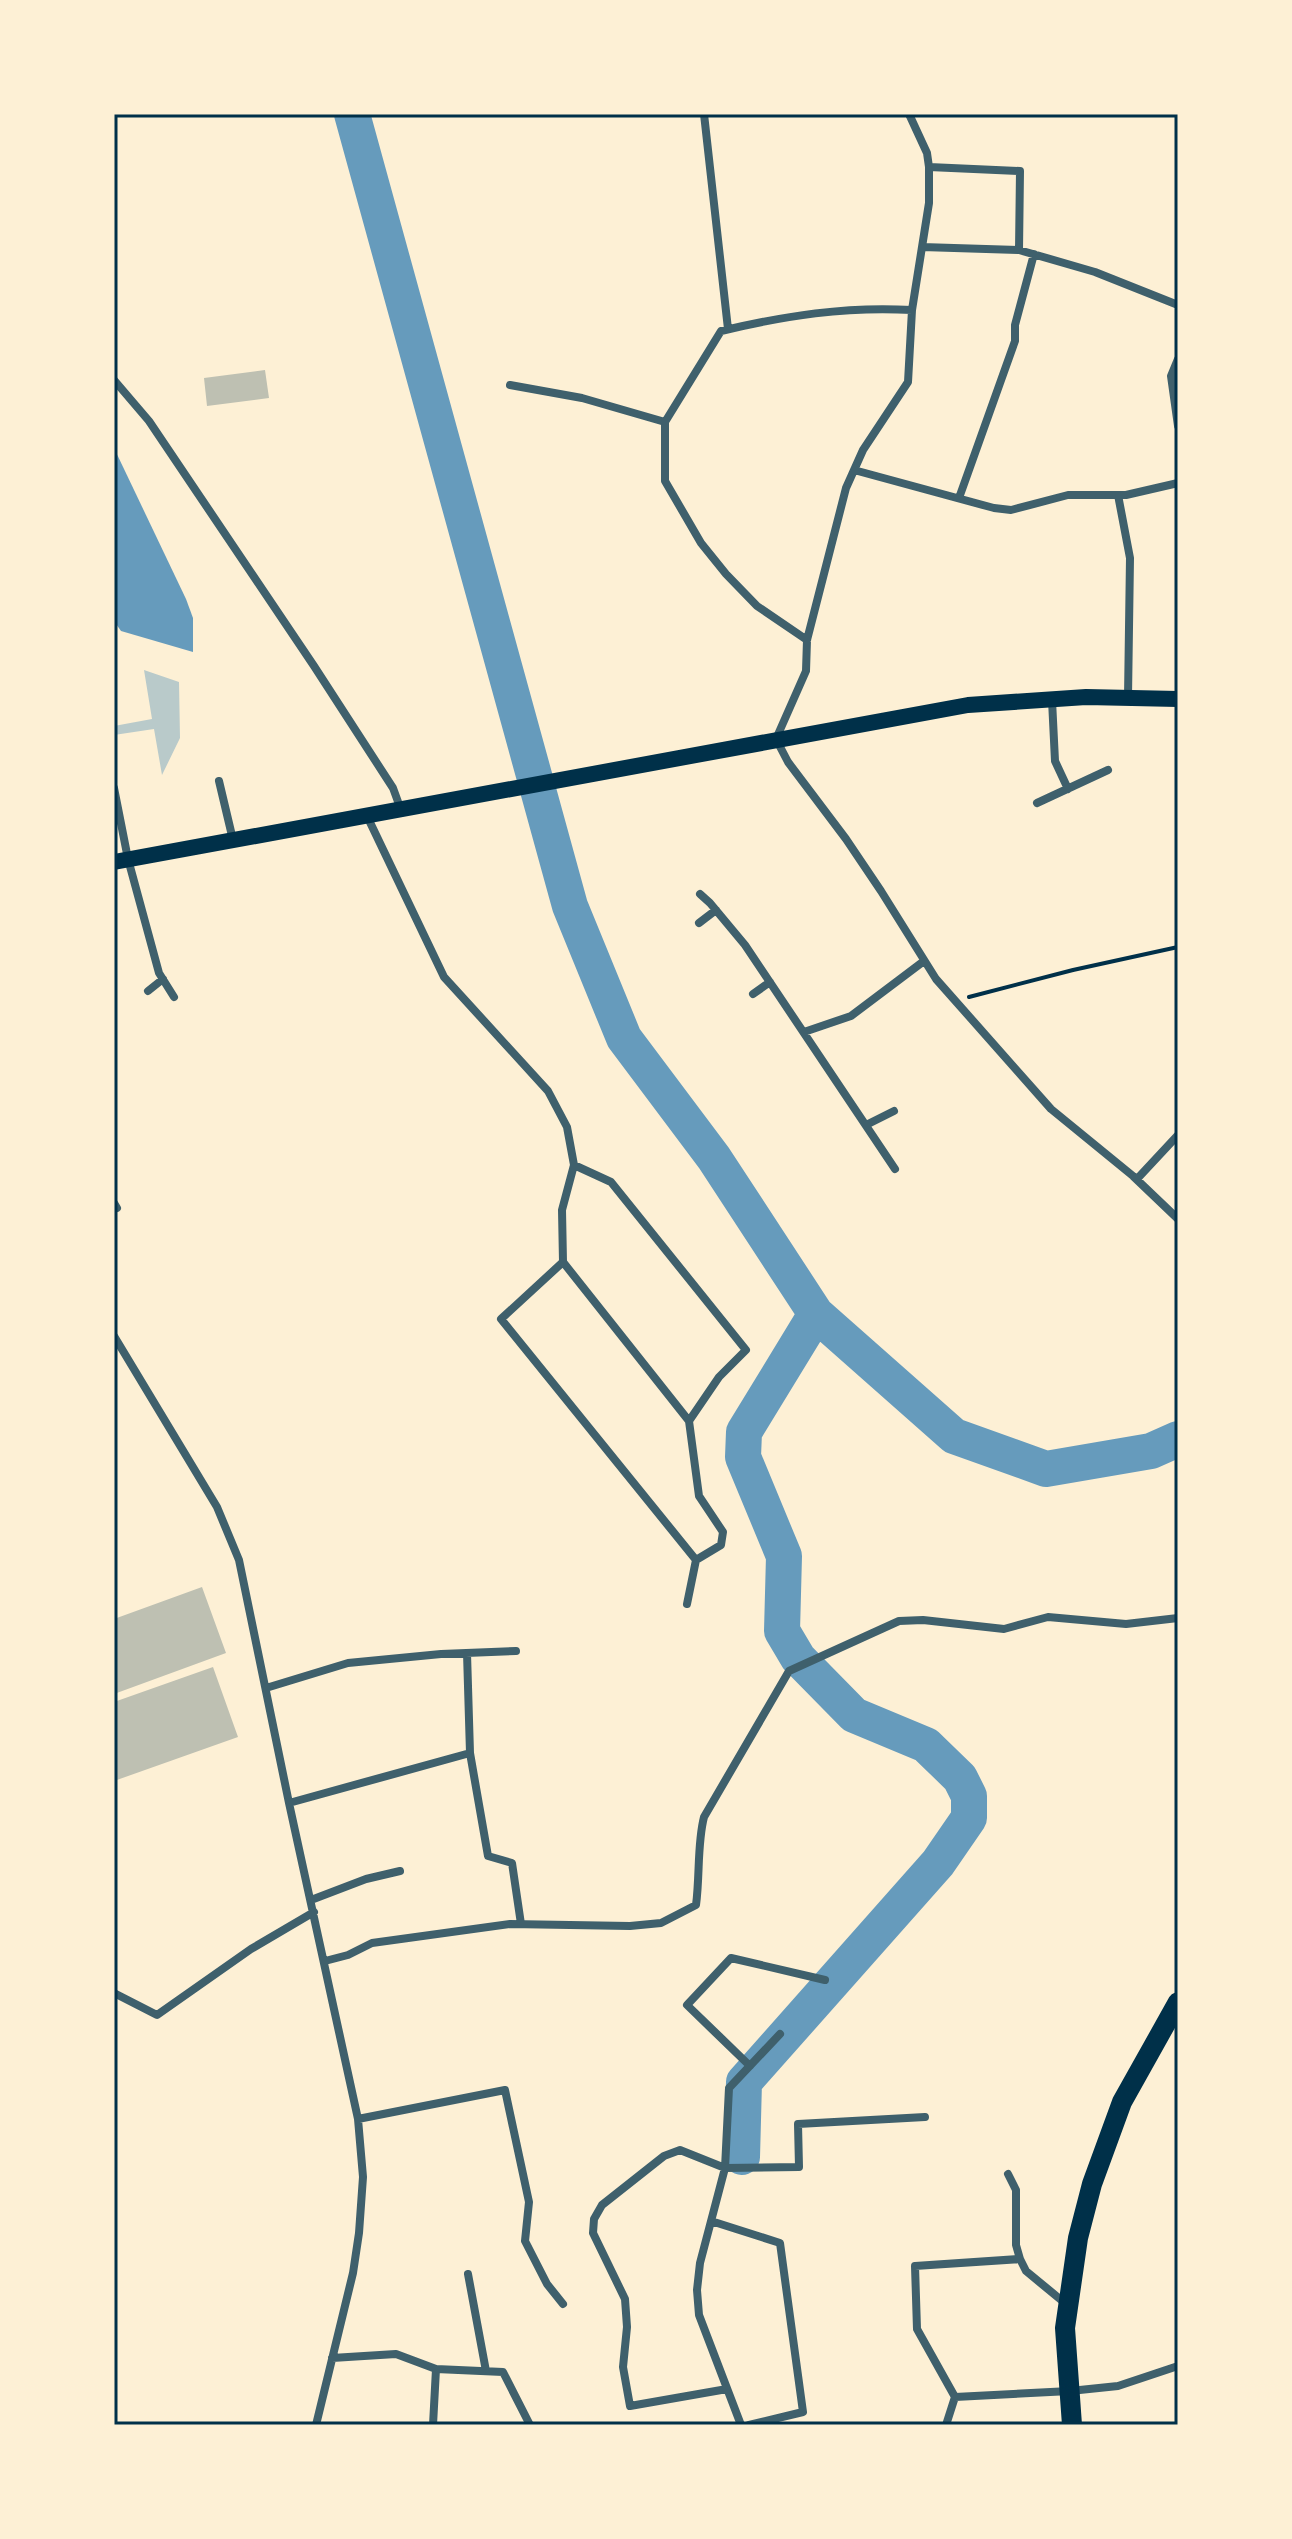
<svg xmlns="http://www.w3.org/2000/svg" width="1292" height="2539" font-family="'Alegreya Sans',sans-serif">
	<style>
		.green { fill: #b9caca }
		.water { fill: #669bbc }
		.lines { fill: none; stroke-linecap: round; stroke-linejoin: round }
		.river { stroke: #669bbc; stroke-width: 36 }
		.building { fill: #bec0b2 }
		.path { stroke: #003049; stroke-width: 4 }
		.minor { stroke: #3f606c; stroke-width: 8 }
		.secondary { stroke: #003049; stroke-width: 16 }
		.trunk { stroke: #003049; stroke-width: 20 }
		.neatline { fill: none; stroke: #003049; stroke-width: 3 }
	</style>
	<rect width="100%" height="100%" fill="#fdf0d5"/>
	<path class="green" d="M144 670 179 682 180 738 162 775 154 729 114 735V726L152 719Z"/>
	<path class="water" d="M114 448 186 599 193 618V652L121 631 114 621Z"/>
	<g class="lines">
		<path class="river" d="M352 114 570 906 624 1038 714 1158 816 1314 954 1436 1046 1469 1151 1451 1178 1439
			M742 2157 744 2082 938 1863 969 1818V1796L960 1778 926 1745 854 1715 798 1658 782 1631 784 1556 743 1457 744 1432 816 1314"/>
	</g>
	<path class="building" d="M265 370 269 398 207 406 204 378Z
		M202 1587 226 1653 114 1694V1619Z
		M213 1667 238 1737 114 1781V1702Z"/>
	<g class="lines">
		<path class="path" d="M969 997 1073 970 1178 947"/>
		<path class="minor" d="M704 114 728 329
			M909 114 927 153 929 167V203L912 310 908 382 863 450 846 488 807 640 806 671 776 739 788 762 846 839 881 891 936 979 1051 1109 1133 1176 1178 1219
			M929 167 1020 171 1019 250
			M922 247 1019 250 1095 272 1178 305
			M1178 359 1171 376 1178 426
			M114 380 149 421 314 666 393 788 401 810
			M510 385 582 398 665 422
			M854 470 994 508 1011 510 1068 495H1126L1178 483
			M1118 495 1130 558 1128 697
			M959 498 1015 341V325L1034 254
			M807 640 757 606 726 574 701 543 665 481V422L721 331C784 316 846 306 912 310
			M1052 700 1055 761 1068 789
			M219 781 233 840
			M114 788 128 859 159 973 174 997
			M1037 803 1108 770
			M367 816 444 977 548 1091 567 1127 574 1165 562 1210 563 1262 689 1421
			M700 894 710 903 745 945 895 1169
			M699 923 716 910
			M148 991 163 979
			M753 994 770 982
			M804 1032 851 1016 924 961
			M866 1125 894 1111
			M574 1165 611 1182 746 1350 719 1377 689 1421 699 1496 723 1532 721 1545 696 1560 687 1604
			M1137 1179 1178 1135
			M114 1203 117 1208
			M563 1262 501 1319 696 1560
			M114 1336 217 1507 239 1560 289 1803 358 2119 363 2177 359 2233 353 2273 316 2425
			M467 1653 470 1753 488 1856 512 1863 521 1924
			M266 1688 348 1663 441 1654 516 1651
			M289 1803 470 1753
			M311 1900 366 1879 400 1871
			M325 1961 348 1955 372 1943 510 1924 630 1926 661 1923 696 1905C700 1876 697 1844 704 1817L789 1671 899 1621 923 1620 1004 1629 1048 1617 1126 1624 1178 1618
			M114 1993 157 2015 251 1949 314 1912
			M750 2066 687 2005 731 1958 825 1980
			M358 2119 505 2090 529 2202 525 2241 547 2284 563 2304
			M1008 2174 1016 2190V2245L1020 2259 1026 2271 1066 2304
			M711 2221 780 2243 803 2412 749 2425
			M468 2274 486 2371
			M332 2358 396 2354 436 2369 503 2372 530 2425
			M727 2389 630 2406 623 2367 627 2327 625 2299 593 2233 594 2219 602 2205 664 2156 680 2150 725 2168 799 2167 798 2124 925 2117
			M955 2397 1070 2391 1118 2386 1178 2366
			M433 2425 436 2369
			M741 2425 699 2315 697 2290 700 2263 725 2168 729 2088 780 2034
			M946 2425 955 2397 917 2329 915 2266 1020 2259"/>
		<path class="secondary" d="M114 862 968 705 1086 697 1178 699"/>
		<path class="trunk" d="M1072 2425 1065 2328 1078 2238 1092 2184 1122 2102 1178 2002"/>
	</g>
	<rect width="1292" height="2539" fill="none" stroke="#fdf0d5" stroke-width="232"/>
	<rect x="116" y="116" width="1060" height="2307" class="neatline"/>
</svg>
